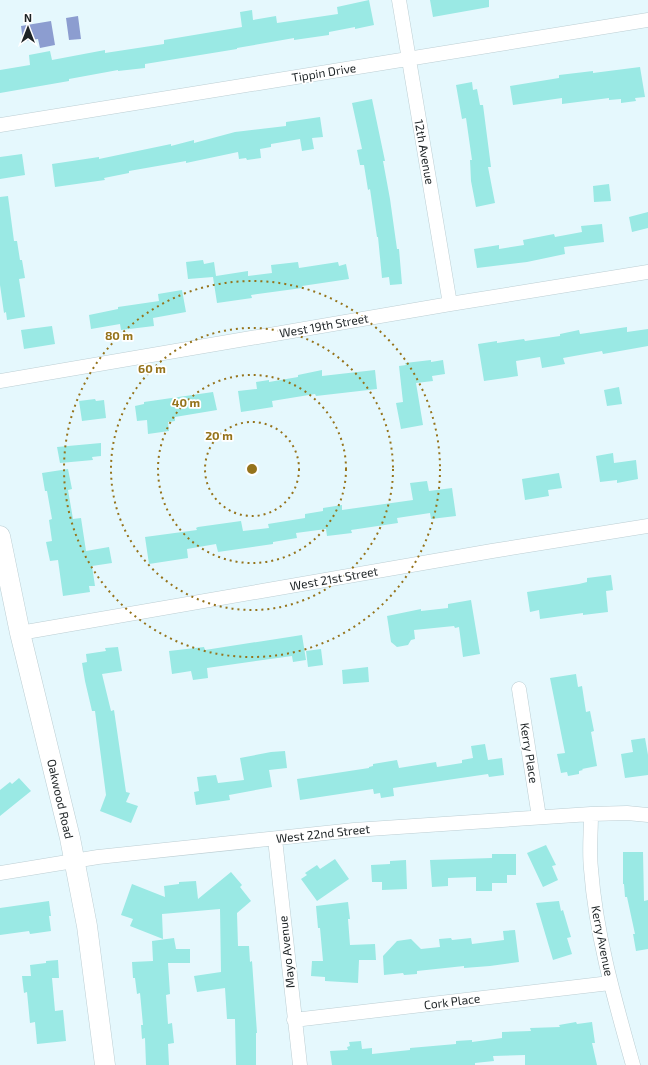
<svg xmlns="http://www.w3.org/2000/svg" width="648" height="1065" font-family="'Exo 2',sans-serif">
	<style>
		.water { fill: #8c9dd0 }
		.building { fill: #9ae9e4 }
		.lines { fill: none; stroke-linecap: round; stroke-linejoin: round }
		.minor-casing { stroke: #bcced3; stroke-width: 15 }
		.secondary-casing { stroke: #bcced3; stroke-width: 21 }
		.minor { stroke: #fff; stroke-width: 14 }
		.secondary { stroke: #fff; stroke-width: 20 }
		.ring { fill: none; stroke: #95731b; stroke-width: 2; stroke-dasharray: 2 4 }
		.labels { text-anchor: middle; stroke-width: 3.5; stroke-linejoin: round; paint-order: stroke }
		.street-label { font-size: 12px; fill: #1d2325; stroke: #fff }
		.centre { fill: #95731b; stroke: #fff; stroke-width: 2 }
		.ring-label { font-size: 12px; text-anchor: middle; font-weight: bold; fill: #95731b; stroke: #fff; stroke-width: 3.5; stroke-linejoin: round; paint-order: stroke }
	</style>
	<rect width="100%" height="100%" fill="#e5f8fd"/>
	<path class="water" d="M78 16 81 39 69 40 66 18Z
		M51 21 55 45 40 48 38 39 23 41 21 26Z"/>
	<path class="building" d="M369 0 374 25 355 29V27L329 32V35L294 40V38L237 48V49L145 64V68L118 71V70L69 79V81L0 93V70L30 65 29 55 50 51 52 60 105 50V53L164 44V40L242 27 240 12 252 10 253 20 276 16 277 23 338 14 337 7Z
		M430 0H489V7L433 17Z
		M640 67 645 97 635 98 636 101 621 103V99L609 100V98L562 104V98L513 105 510 86 559 78V75L593 71V73Z
		M472 82 473 90 477 89 480 105H483L491 167H488L495 203 476 207 471 181 470 160H472L466 118 462 119 456 85Z
		M372 99 385 161H383L390 199 397 249H399L402 284 390 285 389 277 382 278 378 237H377L370 189 368 190 364 165H360L357 150 362 149 352 103Z
		M320 117 323 137 312 138 314 149 302 151 300 139 271 144V147L260 149 261 158 247 160 246 158 239 159 238 152 186 163V161L129 171V173L104 178 105 180 55 187 52 164 99 157V159L171 144V146L194 140V143L235 132 286 126V122Z
		M22 154 25 175 0 179V157Z
		M609 184 611 201 594 202 593 186Z
		M8 196 14 241H17L20 260H22L25 278 19 279 25 317 7 320 6 312 4 313 0 285V197Z
		M648 212V228L632 232 629 217Z
		M602 224 604 242 564 247 565 254 527 262 477 268 474 249 499 245V249L524 245 523 240 554 234 555 237 582 232 581 226Z
		M203 260 204 264 214 262 216 276 248 271V276L272 273 271 265 298 262 299 268 338 262 339 266 346 264 349 279 302 286V288L251 295 252 298 217 303 213 277 188 279 186 262Z
		M182 290 186 312 153 318 154 326 121 330 120 324 91 329 89 315 118 309V307L159 301 158 294Z
		M52 326 55 344 24 349 21 330Z
		M627 327V332L648 329V346L603 354 602 351 563 358 565 364 542 368 540 357 516 361 518 376 484 381 478 344 497 341V343L524 339 525 341 560 336V334L579 330 580 334Z
		M431 360V362L443 360 445 374 432 376 433 381 416 383 423 425 401 429 396 403 403 402 399 366 406 365 405 363Z
		M322 370V376L375 370 377 389 316 396 315 394 272 401 273 407 241 412 238 391 257 389 256 382 269 380V382L298 377V375Z
		M619 387 622 404 607 406 604 390Z
		M213 392 217 410 175 417V421L168 422 169 431 148 434 147 420 137 421 135 406 144 404V402Z
		M95 399 96 401 104 400 106 418 82 421 79 401Z
		M101 443V456L92 457 93 460 60 463 57 447Z
		M613 453 614 463 636 460 638 479 617 483V480L600 482 596 456Z
		M68 469 72 489 68 490 73 519 81 518 86 551 109 547 112 563 92 566 95 586H89L90 592 63 596 58 560 50 561 46 542 52 541 49 520 52 519 47 491H45L42 473Z
		M559 473 562 488 548 490 549 496 525 500 522 479Z
		M427 481 429 491 452 488 456 516 431 519 430 513 397 518 398 523 351 530 352 533 327 536 326 529 296 533 297 538 273 542V544L218 552 216 544 187 549 188 558 149 564 145 537 197 530 196 528 198 527 241 521 243 531 269 528 268 524 305 518V514L323 511V508L342 505V510L413 500 410 483Z
		M611 575 613 590 606 591 608 612 583 615V613L540 619 539 610 530 612 527 592 579 584 587 582V578Z
		M471 600 480 654 463 657 459 627 455 628 454 626 414 630 415 639 411 640 408 645 397 647 391 642 387 616 421 609V611L448 608V604Z
		M302 635 306 660 293 662 292 656 207 668 208 678 193 680 191 671 172 674 169 651 204 647 205 650Z
		M118 647 122 671 102 674 111 711 114 710 126 792 130 793 126 802 138 806 131 823 100 811 106 795 95 711H92L85 681 82 663 87 662 86 654 106 651 105 648Z
		M321 649 323 665 308 667 306 651Z
		M368 667 369 682 343 684 342 670Z
		M576 674 578 687 582 686 586 712 590 711 594 731 591 732 597 766 582 769 583 770 579 771V774L568 776 567 772 561 773 557 754 565 753 550 678Z
		M645 738 648 755V775L625 778 621 754 633 752 631 740Z
		M485 744 488 760 502 758 504 775 489 777 488 774 393 788 394 796 381 798 380 793 374 794 373 789 300 800 297 779 369 768V767L373 766V764L397 760 399 768 436 762 437 767 462 763V760L473 758 471 746Z
		M285 751 287 768 269 770 272 787 229 795 230 800 196 805 194 792 199 791 197 777 216 775 218 783 244 780 240 758 271 752Z
		M19 778 31 791 0 816V790L10 782 12 784Z
		M546 845 556 865 552 866 558 880 543 887 527 853Z
		M623 852H643L644 901 648 900V949L636 951 633 934H635L627 897H625L624 884H623Z
		M492 854H516V875H507V883H492V891H476V877L448 878V886L432 887 430 860 492 858Z
		M335 859 349 879 317 901 301 879 307 875 305 873 317 865 320 869Z
		M406 860 407 889 382 890V882H372L371 865 390 864V861Z
		M231 872 242 885 240 887 251 901 237 913 238 946H249L250 962 252 961 257 1033H256V1065H236L235 1019H227L225 988 197 992 194 976 221 972 220 909 162 914 163 939 130 926 133 919 121 915 132 884 165 897 164 886 179 884V882L196 881 198 899Z
		M49 901 51 916H49L51 931 30 934 29 931 0 935V908Z
		M559 901 561 911 563 910 571 937 567 938 572 954 553 960 536 903Z
		M348 902 350 919H348L350 945 375 944 376 960H359L358 983 325 981V977L311 976 312 961H323L320 928H318L316 906Z
		M515 930 519 962 490 966 464 968V966L417 971V974L404 975 403 973 384 975 383 956 397 941 411 939 421 949 440 947 439 939 451 938 452 940 471 938 472 944 504 940 503 931Z
		M174 938 176 949H190V963H168L170 994 166 995 168 1024 172 1023 174 1043 168 1044 169 1065H146L145 1038 142 1039 141 1025H143L140 993 137 994 135 978H133L132 962 153 961 152 941Z
		M58 960 59 978H52L55 1011 63 1010 66 1041 37 1044 35 1022 30 1023 27 992 24 993 22 976H31L30 965 46 963V961Z
		M576 1022 577 1024 592 1022 595 1043H592L597 1065H525V1055L493 1056 494 1061 475 1063V1065H332L330 1051 348 1050 347 1047 350 1046 349 1042 361 1041 362 1049 372 1048V1054L410 1050V1048L456 1044V1041L472 1040V1042L502 1038V1032L531 1031 530 1028 560 1027 559 1025Z"/>
	<g class="lines">
		<g class="minor-casing">
			<path id="minor" d="M399 0 450 304
				M0 125 648 20
				M0 381 450 304 648 272
				M20 633 492 551 648 526
				M519 689 539 817
				M591 814C591 832 589 851 591 869 596 936 615 1001 633 1065
				M275 839 300 1065
				M0 873 98 857 354 830 591 814 627 813 648 815
				M294 1020 610 983"/>
		</g>
		<g class="secondary-casing">
			<path id="secondary" d="M0 536 20 633 70 838 87 926 105 1065"/>
		</g>
		<use href="#minor" class="minor"/>
		<use href="#secondary" class="secondary"/>
	</g>
	<g class="ring">
		<circle cx="252" cy="469" r="47"/>
		<circle cx="252" cy="469" r="94"/>
		<circle cx="252" cy="469" r="141"/>
		<circle cx="252" cy="469" r="188"/>
	</g>
	<g class="labels">
		<g class="street-label">
			<text transform="translate(324 73) rotate(-9)" y="4">Tippin Drive</text>
			<text transform="translate(424 152) rotate(80)" y="4">12th Avenue</text>
			<text transform="translate(324 326) rotate(-10)" y="4">West 19th Street</text>
			<text transform="translate(334 579) rotate(-10)" y="4">West 21st Street</text>
			<text transform="translate(529 753) rotate(81)" y="4">Kerry Place</text>
			<text transform="translate(60 799) rotate(77)" y="4">Oakwood Road</text>
			<text transform="translate(323 834) rotate(-6)" y="4">West 22nd Street</text>
			<text transform="translate(602 941) rotate(79)" y="4">Kerry Avenue</text>
			<text transform="translate(287 952) rotate(-96)" y="4">Mayo Avenue</text>
			<text transform="translate(452 1002) rotate(-7)" y="4">Cork Place</text>
		</g>
	</g>
	<circle cx="252" cy="469" r="6" class="centre"/>
	<g class="ring-label">
		<text x="119" y="340">80 m</text>
		<text x="152" y="373">60 m</text>
		<text x="186" y="407">40 m</text>
		<text x="219" y="440">20 m</text>
	</g>
	<g transform="translate(28 28)" stroke="#ffffff" stroke-width="3" paint-order="stroke">
	<path d="M0-3L7 15L0 10L-7 15Z" fill="#1d2325"/>
	<text y="-6" font-size="11" font-weight="bold" text-anchor="middle" fill="#1d2325">N</text>
	</g>
</svg>
